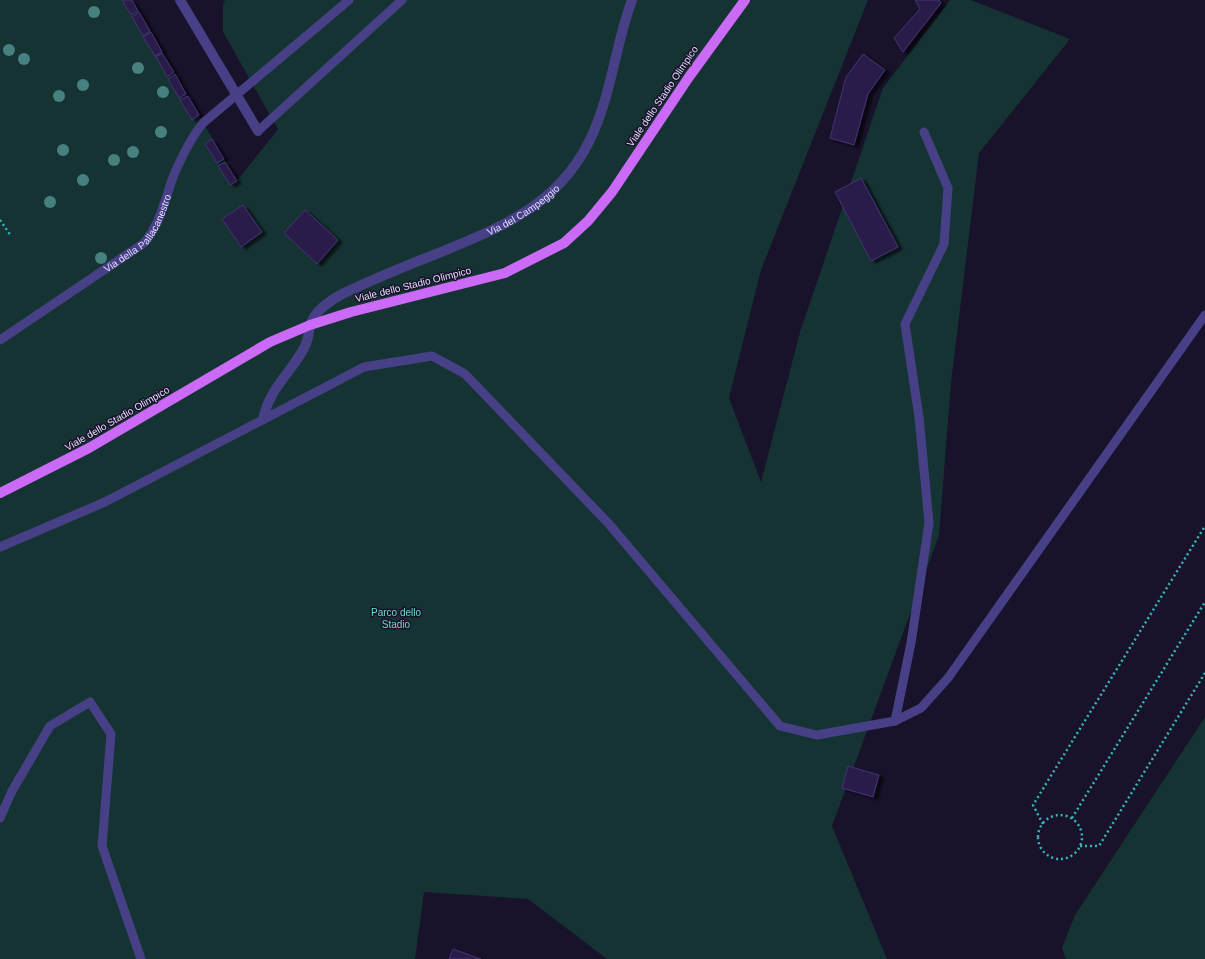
<svg xmlns="http://www.w3.org/2000/svg" width="1205" height="959" font-family="Arial,sans-serif">
	<style>
		.green { fill: #163334 }
		.building { fill: #2b1f4a; stroke: #443275; filter: url(#shadow) }
		.lines { fill: none; stroke-linecap: round; stroke-linejoin: round }
		.path { stroke: #37b6b7; stroke-width: 2.5; stroke-dasharray: 2 3; stroke-linecap: butt }
		.service { stroke: #474087; stroke-width: 9 }
		.minor { stroke: #474087; stroke-width: 10 }
		.primary { stroke: #cc6af8; stroke-width: 10 }
		.tree { fill: #468180 }
		.labels { text-anchor: middle; stroke-width: 3; stroke-linejoin: round; paint-order: stroke }
		.street-label { font-size: 10px; fill: #e3ddfd; stroke: #18122a }
		.park-label { font-size: 10px; fill: #6bdcc7; stroke: #18122a }
	</style>
	<defs>
		<filter id="shadow"><feDropShadow dx="4.5" dy="2.5" stdDeviation="1" flood-color="#0009"/></filter>
	</defs>
	<rect width="100%" height="100%" fill="#18122a"/>
	<path class="green" d="M0 0H132L237 181 278 129 223 32V5L225 0H868L761 270 729 398 761 482 800 332 883 88 950 0H971L1070 39 979 153 951 383 939 535 832 826 887 959H607L528 899 424 892 415 959H0Z
		M1205 717V959H1066L1062 948 1075 915Z"/>
	<path class="building" d="M122 0H132L138 11 131 15Z
		M915 0H939L941 3 903 52 894 38 920 9Z
		M139 12 150 31 143 36 132 17Z
		M151 32 162 52 155 56 143 37Z
		M162 53 174 72 167 77 156 57Z
		M863 54 885 70 868 94 854 145 830 138 846 77Z
		M175 74 186 94 179 98 168 79Z
		M188 96 199 115 192 120 180 100Z
		M212 139 224 159 217 163 205 144Z
		M225 162 237 181 230 185 218 166Z
		M861 178 898 247 871 261 835 192Z
		M243 205 262 232 241 247 222 219Z
		M305 210 338 240 317 264 284 233Z
		M848 766 879 775 873 797 842 788Z
		M453 949 481 959H449Z"/>
	<g class="lines">
		<path class="path" d="M0 220 11 236
			M1038 837a22 22 0 1 1 44 0a22 22 0 1 1-44 0Z
			M1072 818 1205 602
			M1043 824 1033 805 1205 526
			M1080 846H1099L1205 673"/>
		<g class="service">
			<path d="M258 131 402 0"/>
			<path id="s1" d="M0 340 144 243C160 224 165 200 173 177 181 158 190 139 203 123L349 0"/>
			<path d="M0 547 105 502 364 367 432 356 465 374 609 524 780 726 817 735 895 721 921 708 948 678 1205 315"/>
			<path d="M895 721 911 643 929 523 919 417 905 324 944 244 948 188 924 132"/>
			<path d="M0 818 12 791 50 726 90 702 111 734 102 846 141 959"/>
		</g>
		<g class="minor">
			<path d="M180 0 258 131"/>
			<path id="s2" d="M263 419C270 388 288 376 303 350 308 343 308 335 310 327 313 311 331 300 344 293 374 279 405 266 436 254 504 226 563 204 594 131 612 89 616 43 632 0"/>
		</g>
		<path class="primary" d="M0 493 89 448 270 342 310 325 351 312 505 273 564 243 588 221 612 192 689 77 745 0"/>
	</g>
	<g class="tree">
		<circle cx="94" cy="12" r="6"/>
		<circle cx="9" cy="50" r="6"/>
		<circle cx="24" cy="59" r="6"/>
		<circle cx="138" cy="68" r="6"/>
		<circle cx="83" cy="85" r="6"/>
		<circle cx="163" cy="92" r="6"/>
		<circle cx="59" cy="96" r="6"/>
		<circle cx="161" cy="132" r="6"/>
		<circle cx="63" cy="150" r="6"/>
		<circle cx="133" cy="152" r="6"/>
		<circle cx="114" cy="160" r="6"/>
		<circle cx="83" cy="180" r="6"/>
		<circle cx="50" cy="202" r="6"/>
		<circle cx="101" cy="258" r="6"/>
	</g>
	<g class="labels">
		<g class="street-label">
			<text transform="translate(662 96) rotate(-56)" y="4">Viale dello Stadio Olimpico</text>
			<text dy="4" stroke="none"><textPath href="#s2" startOffset="352">Via del Campeggio</textPath></text>
			<text dy="4" stroke="none"><textPath href="#s1" startOffset="177">Via della Pallacanestro</textPath></text>
			<text transform="translate(413 284) rotate(-14)" y="4">Viale dello Stadio Olimpico</text>
			<text transform="translate(117 418) rotate(-30)" y="4">Viale dello Stadio Olimpico</text>
		</g>
		<g class="park-label">
			<text x="396" y="616">Parco dello<tspan x="396" dy="12">Stadio</tspan></text>
		</g>
	</g>
</svg>
